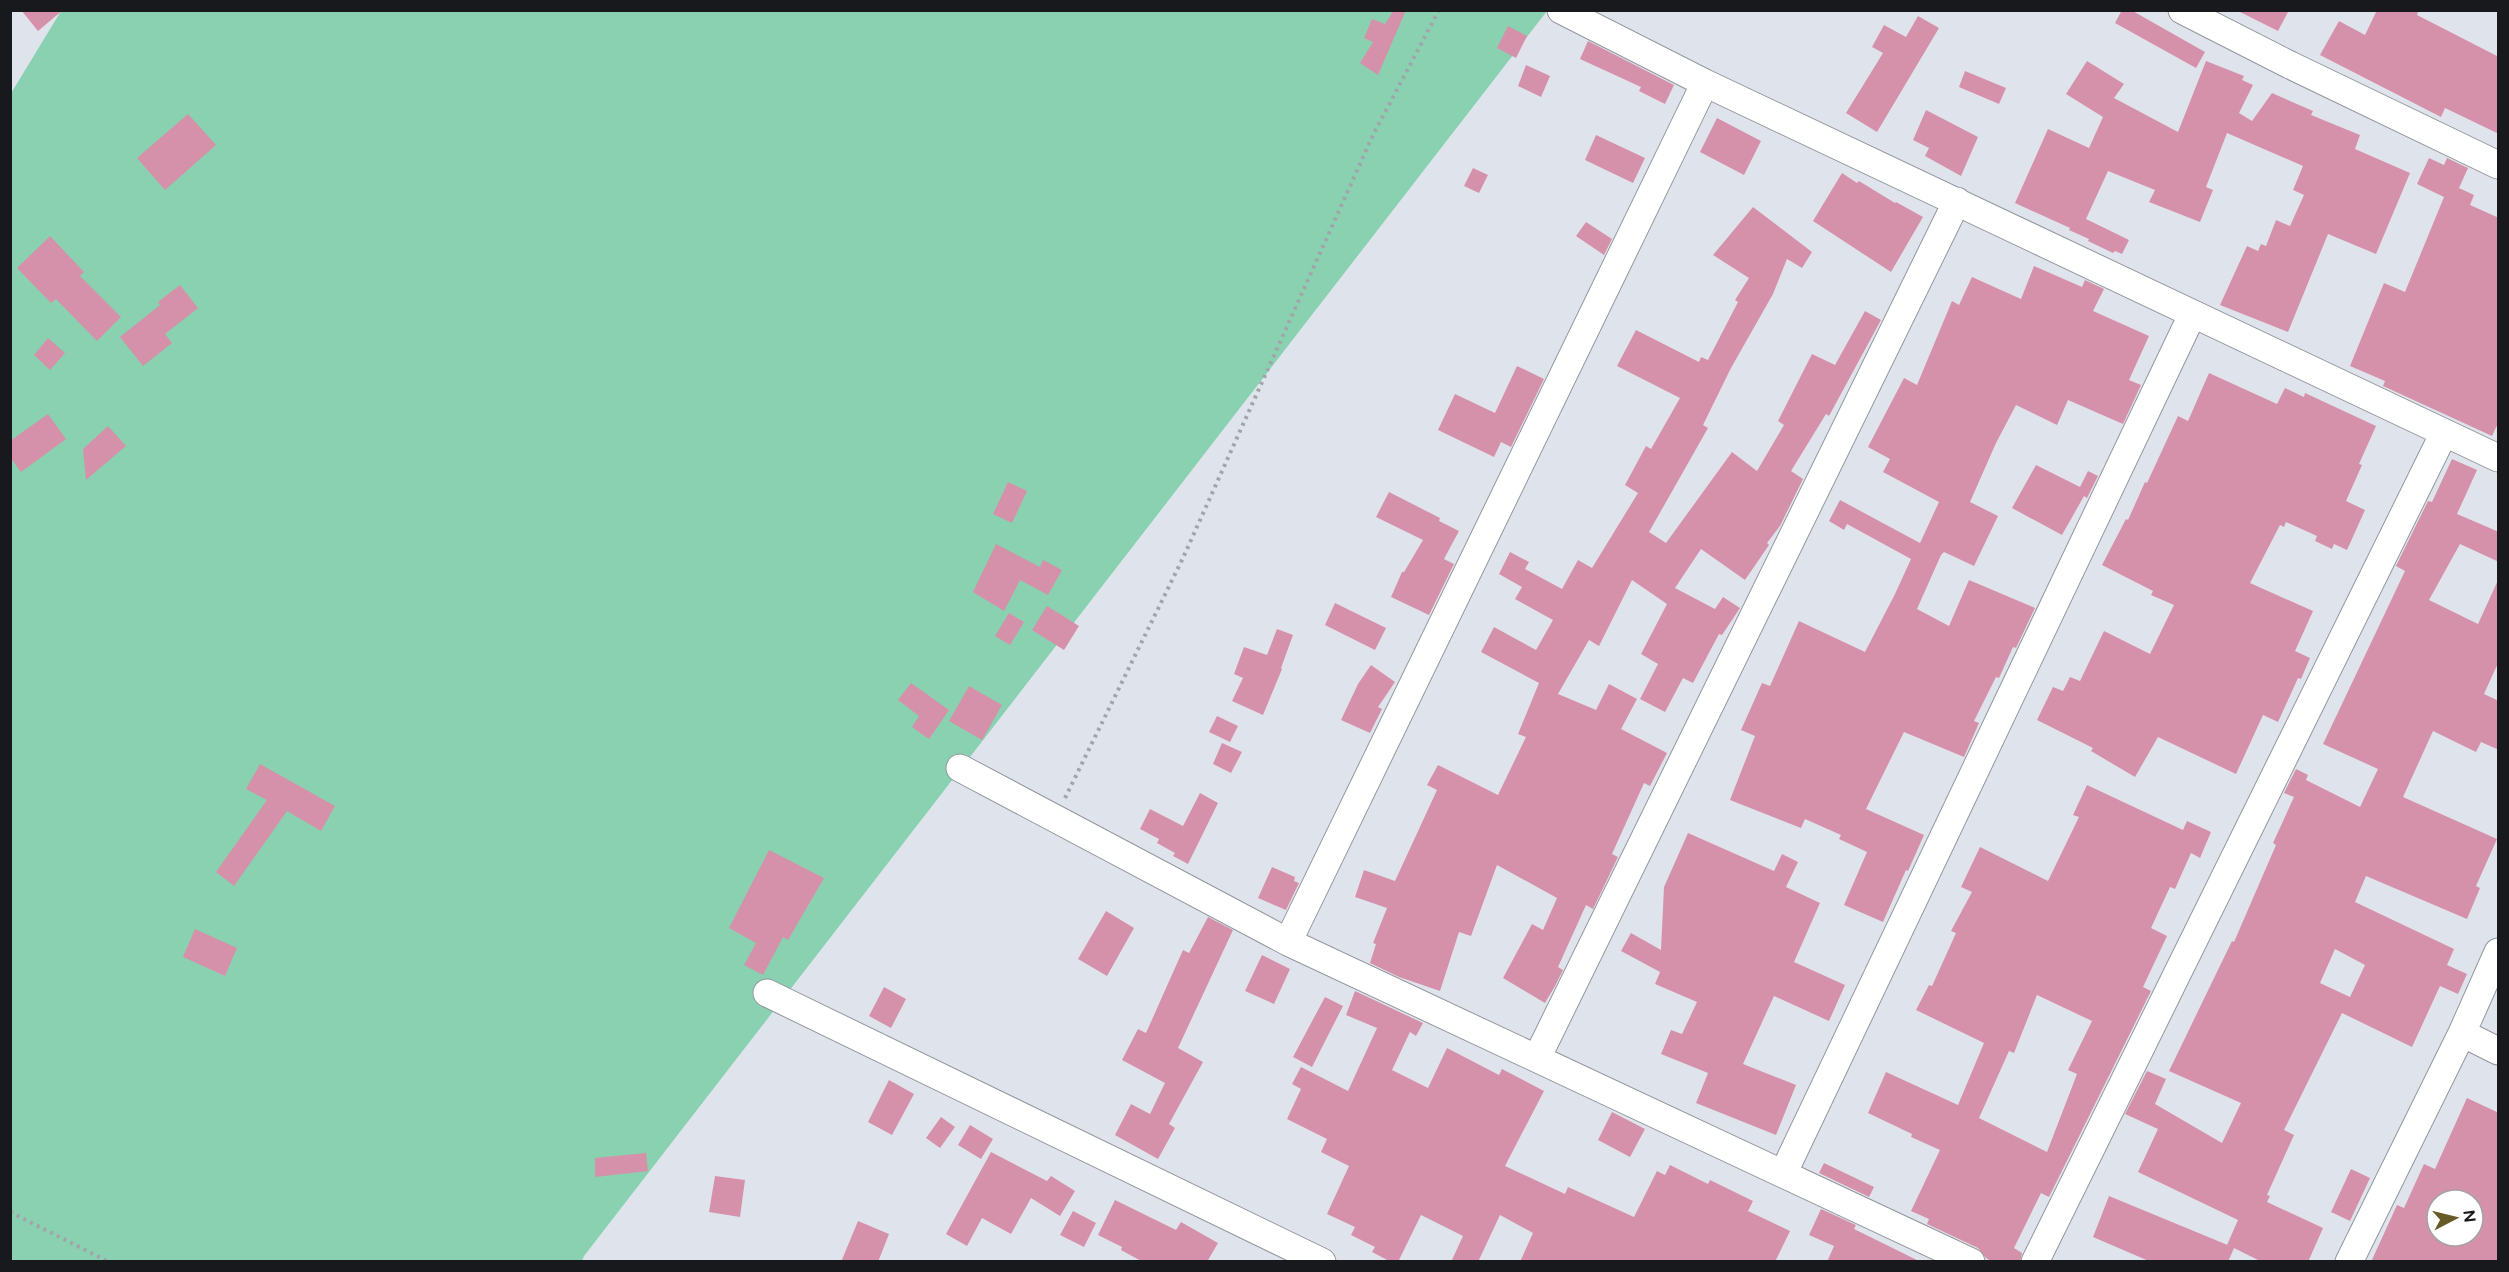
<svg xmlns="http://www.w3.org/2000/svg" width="2509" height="1272" font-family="Figtree,sans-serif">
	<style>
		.green { fill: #89d1b0 }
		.building { fill: #d691aa; fill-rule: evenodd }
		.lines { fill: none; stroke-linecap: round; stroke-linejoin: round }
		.minor-casing { stroke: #93979e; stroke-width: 29 }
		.path { stroke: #a1a5ab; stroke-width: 4; stroke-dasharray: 3 4.5; stroke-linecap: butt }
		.minor { stroke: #fff; stroke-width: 27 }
	</style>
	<rect width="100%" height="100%" fill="#dfe4ec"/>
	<path class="green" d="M61 11H1547L584 1256 582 1261H11L10 95Z"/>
	<path class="building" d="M21 10H63L38 31Z
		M1394 10H1406L1378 75 1360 63 1373 42 1364 38 1372 19 1385 24Z
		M2122 10H2131L2205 52 2196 68 2115 23Z
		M2236 10H2289L2278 31Z
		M2377 10H2419L2417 15 2499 57V134L2445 108 2441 117 2320 55 2339 21 2365 35Z
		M1918 16 1939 28 1877 132 1846 113 1883 53 1872 47 1884 25 1906 37Z
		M1508 26 1527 36 1516 58 1497 48Z
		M1588 41 1674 85 1665 104 1639 91 1641 87 1580 59Z
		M2087 61 2124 84 2114 98 2178 132 2206 61 2244 76 2242 80 2253 85 2239 113 2252 121 2272 93 2313 111 2311 115 2360 135 2355 149 2410 173 2376 254 2328 234 2288 332 2220 305 2247 246 2258 251 2261 244 2266 246 2276 220 2290 226 2304 195 2293 190 2303 166 2227 133 2206 187 2213 190 2200 222 2149 202 2155 190 2108 171 2086 219 2129 240 2122 254 2115 251 2113 253 2088 241 2089 239 2069 230 2070 228 2015 203 2048 129 2089 148 2103 117 2066 94Z
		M1526 65 1550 76 1541 97 1518 86Z
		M1965 71 2006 88 1999 104 1959 87Z
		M1926 110 1978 137 1961 176 1925 156 1929 148 1913 140Z
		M188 114 216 145 165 190 137 158Z
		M1717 118 1761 141 1744 175 1700 152Z
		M1596 135 1645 158 1633 183 1585 160Z
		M2429 158 2444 165 2447 158 2468 168 2459 188 2474 195 2470 205 2499 218V421L2492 436 2383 386 2385 381 2350 366 2384 283 2405 292 2444 197 2417 184Z
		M1473 168 1488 175 1479 193 1464 186Z
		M1842 173 1857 183 1859 181 1895 203 1896 202 1923 217 1891 272 1813 221Z
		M1753 207 1812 252 1802 268 1787 259 1773 294 1731 368 1703 425 1708 428 1649 532 1666 543 1732 452 1757 471 1784 425 1778 421 1812 354 1835 365 1865 311 1881 320 1829 416 1826 414 1791 471 1803 479 1780 526 1767 543 1769 545 1745 580 1701 549 1675 588 1715 609 1723 597 1740 608 1722 635 1719 634 1693 683 1683 678 1665 712 1640 699 1658 664 1641 654 1667 604 1632 580 1599 646 1589 640 1558 694 1596 710 1609 684 1637 699 1621 729 1667 753 1650 786 1644 783 1612 854 1618 857 1593 909 1586 905 1558 967 1563 970 1555 986 1545 1003 1503 978 1532 924 1543 930 1557 898 1497 865 1471 936 1459 932 1440 991 1399 977 1370 963 1376 944 1373 943 1387 908 1355 897 1364 870 1395 881 1437 790 1427 785 1438 765 1498 795 1526 737 1518 734 1539 683 1481 652 1494 627 1536 650 1553 620 1515 599 1522 587 1499 574 1510 552 1529 562 1525 569 1562 589 1578 560 1592 568 1638 493 1625 485 1646 446 1651 449 1680 398 1617 366 1636 330 1699 362 1701 357 1708 360 1738 302 1735 300 1749 278 1713 255Z
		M1586 222 1612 239 1604 255 1576 236Z
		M50 236 84 272 80 276 121 317 97 341 56 299 51 303 17 268Z
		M2034 266 2082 287 2085 280 2104 289 2093 311 2149 336 2129 380 2141 385 2123 424 2068 400 2057 425 2016 405 1996 443 1970 502 1998 516 1974 566 1944 552 1941 555 1917 609 1949 626 1969 580 2035 608 2016 648 2013 647 1999 678 1996 677 1974 721 1979 723 1964 757 1904 732 1866 809 1924 835 1908 871 1906 870 1883 922 1844 905 1867 852 1839 839 1841 835 1805 819 1801 828 1730 800 1755 736 1741 730 1762 683 1770 686 1799 621 1865 652 1895 594 1911 559 1847 524 1844 530 1829 521 1840 500 1920 543 1939 502 1883 472 1890 459 1868 447 1904 378 1917 385 1952 301 1959 305 1972 277 2021 299Z
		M180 285 198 308 165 334 172 343 143 366 120 337 160 305 158 302Z
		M48 338 65 353 50 370 34 355Z
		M1517 366 1544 379 1511 447 1501 442 1494 457 1438 430 1455 394 1495 413Z
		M2209 373 2277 404 2285 388 2304 397 2305 393 2376 426 2359 464 2362 465 2346 501 2365 510 2347 550 2334 544 2332 549 2315 541 2317 536 2286 522 2284 527 2280 525 2250 583 2313 611 2295 651 2310 658 2301 679 2298 678 2278 722 2263 715 2236 774 2158 737 2135 777 2091 751 2093 748 2037 720 2053 687 2063 691 2070 677 2080 681 2104 631 2150 654 2174 605 2151 595 2153 591 2102 565 2126 519 2128 520 2145 482 2147 483 2178 416 2188 421Z
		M48 414 66 439 21 472 10 457V441Z
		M108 426 126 446 86 480 83 449Z
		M2452 459 2477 470 2457 514 2499 532V562L2460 544 2429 600 2478 624 2499 578V661L2484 694 2499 701V750L2481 742 2476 752 2433 731 2403 797 2497 839 2476 886 2480 888 2467 919 2366 876 2355 902 2454 949 2447 965 2467 974 2458 994 2440 986 2412 1047 2342 1013 2284 1130 2294 1135 2267 1195 2270 1196 2267 1202 2323 1228 2308 1262H2262L2234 1248 2228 1262H2151L2093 1237 2109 1196 2230 1246 2227 1245 2238 1220 2138 1172 2158 1129 2125 1114 2147 1071 2166 1079 2155 1104 2222 1143 2241 1103 2169 1071 2232 941 2234 942 2276 845 2273 843 2294 797 2284 793 2296 769 2308 775 2306 780 2360 807 2378 769 2323 744 2405 571 2396 566 2428 501 2432 502ZM2335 949 2365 965 2350 997 2320 983Z
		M2036 465 2080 487 2088 471 2098 476 2087 498 2084 496 2062 535 2012 508Z
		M1008 482 1027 491 1012 523 993 514Z
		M1389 492 1440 518 1439 521 1459 531 1444 559 1454 564 1429 615 1391 597 1402 572H1404L1423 540 1376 517Z
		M996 544 1040 567 1043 560 1062 570 1048 595 1020 580 1004 611 973 592Z
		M1335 603 1386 628 1375 650 1325 625Z
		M1047 606 1079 626 1064 650 1032 630Z
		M1009 613 1024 622 1010 645 995 636Z
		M1277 629 1293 635 1281 668 1282 669 1263 715 1232 701 1243 678 1234 674 1244 647 1267 655Z
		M1371 665 1395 682 1378 707 1382 709 1370 733 1341 720 1358 684Z
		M911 683 949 710 929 739 912 727 919 716 898 700Z
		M969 686 1002 705 982 740 949 721Z
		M1217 716 1238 726 1230 742 1209 732Z
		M1222 743 1242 752 1231 773 1213 764Z
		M260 764 335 806 321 831 287 811 234 886 216 872 267 800 246 789Z
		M2087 785 2183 830 2187 821 2211 832 2200 858 2191 853 2175 889 2170 887 2151 928 2167 936 2143 987 2151 991 2049 1197 2041 1193 2014 1248 2022 1253 2020 1262H1992L1986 1258 1978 1248 1927 1224 1929 1219 1911 1211 1940 1150 1911 1137 1912 1134 1868 1113 1886 1072 1958 1105 1984 1043 1916 1010 1929 985 1932 986 1956 933 1951 931 1972 892 1961 887 1980 847 2048 881 2079 817 2073 815ZM2037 995 2092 1021 2068 1070 2077 1074 2047 1152 1979 1118 2009 1051 2014 1053Z
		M1200 793 1218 803 1188 864 1173 856 1175 853 1157 843 1159 839 1140 829 1150 809 1183 826Z
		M1688 833 1774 871 1782 854 1798 862 1786 887 1820 903 1794 962 1845 985 1829 1021 1774 996 1743 1064 1796 1085 1776 1135 1696 1103 1708 1073 1661 1054 1671 1030 1682 1034 1697 1002 1655 984 1660 972 1621 951 1631 933 1661 950 1664 887Z
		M769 850 824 878 788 940 783 937 763 975 744 965 756 943 729 928Z
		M1272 867 1295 877 1294 881 1299 883 1286 910 1258 898Z
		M1106 911 1134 928 1107 976 1078 959Z
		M1208 917 1233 930 1178 1048 1203 1062 1169 1124 1175 1128 1158 1159 1115 1135 1131 1104 1150 1114 1165 1083 1122 1060 1138 1029 1146 1033 1183 950 1189 953Z
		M195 929 237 948 225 976 183 957Z
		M1262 955 1290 969 1274 1004 1245 991Z
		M884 987 906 999 891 1028 869 1016Z
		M1355 991 1423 1023 1416 1036 1410 1032 1392 1070 1428 1088 1447 1048 1499 1075 1502 1069 1544 1091 1505 1166 1565 1194 1568 1187 1634 1217 1657 1171 1665 1175 1670 1165 1708 1184 1710 1180 1753 1201 1748 1211 1790 1231 1775 1262H1520L1533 1233 1500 1215 1478 1262H1451L1463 1236 1421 1215 1398 1262H1391L1372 1252 1375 1247 1351 1235 1355 1227 1327 1214 1349 1166 1321 1152 1327 1139 1287 1119 1301 1089 1292 1084 1301 1067 1348 1091 1377 1028 1346 1015Z
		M1325 997 1343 1006 1312 1067 1293 1057Z
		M889 1080 914 1094 892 1135 868 1122Z
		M2467 1098 2499 1113V1262H2371L2397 1205 2404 1208 2424 1164 2435 1169ZM2437 1200H2473V1236H2437Z
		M1612 1112 1645 1129 1630 1157 1598 1140Z
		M941 1117 955 1127 940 1148 926 1138Z
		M970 1125 993 1139 981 1159 958 1145Z
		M991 1152 1047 1181 1051 1176 1075 1191 1060 1216 1031 1198 1011 1234 982 1218 967 1246 946 1234Z
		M646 1153 648 1171 595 1177V1158Z
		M1824 1163 1874 1187 1869 1197 1819 1173Z
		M2351 1169 2370 1178 2350 1221 2331 1212Z
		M715 1176 745 1180 740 1217 709 1212Z
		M1115 1200 1176 1230 1181 1222 1218 1243 1207 1262H1143L1121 1250 1122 1247 1098 1235Z
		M1821 1209 1856 1225 1854 1229 1921 1262H1827L1834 1246 1809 1235Z
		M1073 1211 1096 1223 1084 1247 1060 1235Z
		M858 1221 889 1234 878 1262H841Z"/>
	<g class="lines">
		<g class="minor-casing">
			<path id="minor" d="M1561 10 1705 83 2498 458
				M2182 10 2290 65 2498 165
				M960 768 1288 942 1971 1262
				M1288 942 1705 83
				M767 993 1322 1262
				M2462 1033 2498 1051
				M1537 1058 1957 201
				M1783 1174 2192 315
				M2035 1262 2444 433
				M2349 1262 2462 1033 2498 952"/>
		</g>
		<path class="path" d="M1065 798 1183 558 1373 135 1439 10
			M10 1212 109 1262"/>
		<use href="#minor" class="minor"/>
	</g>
	<rect width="2509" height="1272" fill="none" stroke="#17191c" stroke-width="24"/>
	<g transform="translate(2455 1218) rotate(83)"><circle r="28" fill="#ffffff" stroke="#a2a3a4" stroke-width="1.5"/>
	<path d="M0-4.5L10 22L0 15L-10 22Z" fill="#665b27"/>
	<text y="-9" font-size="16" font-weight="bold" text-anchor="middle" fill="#17191c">N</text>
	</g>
</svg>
